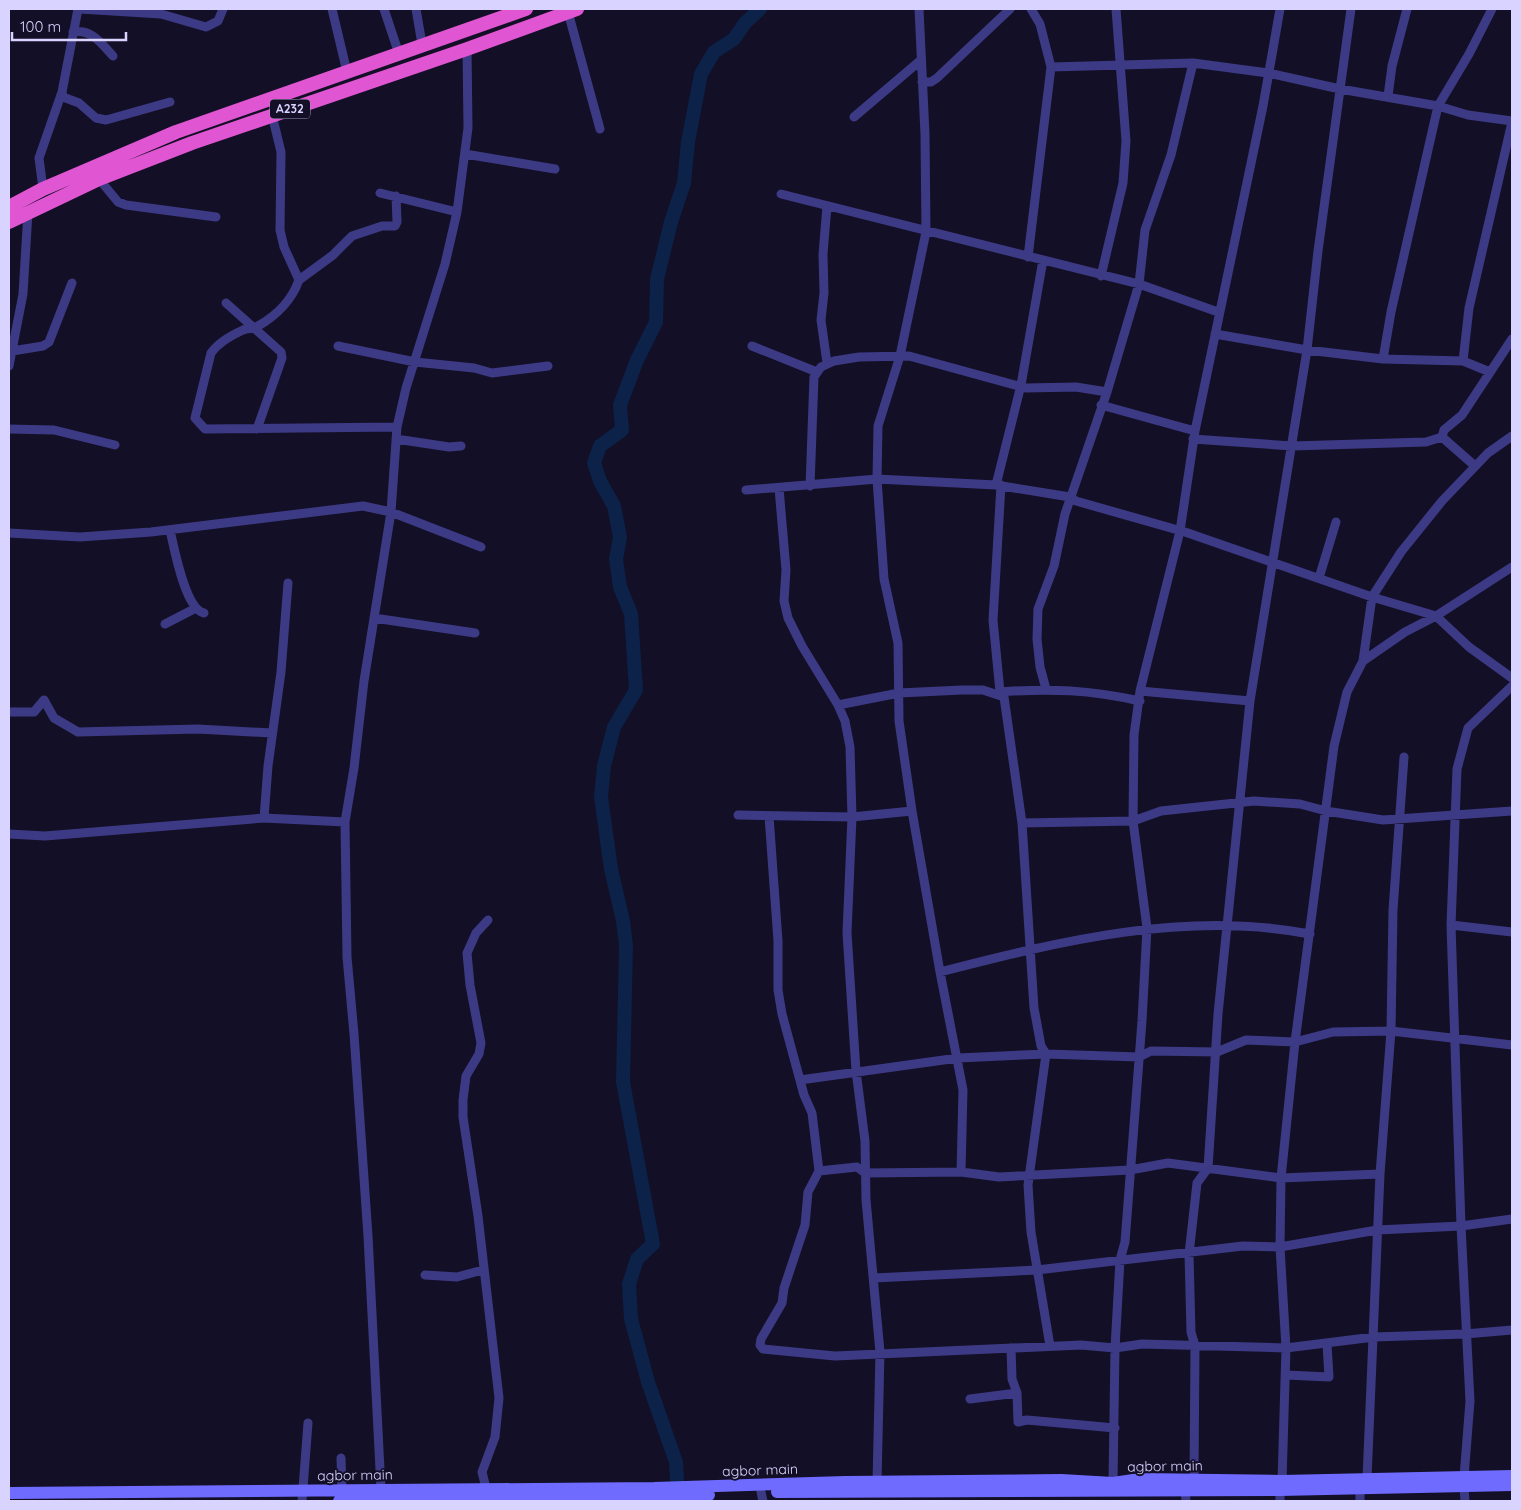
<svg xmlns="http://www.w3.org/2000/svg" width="1521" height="1510" font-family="Quicksand,sans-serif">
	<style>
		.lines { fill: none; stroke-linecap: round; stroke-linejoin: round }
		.river { stroke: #0c2248; stroke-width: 14 }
		.minor { stroke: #3d3a85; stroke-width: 9 }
		.secondary { stroke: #6f6bff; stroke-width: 12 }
		.trunk { stroke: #e055d1; stroke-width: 14 }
		.labels { text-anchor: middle; stroke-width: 4; stroke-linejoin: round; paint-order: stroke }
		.shield { fill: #130f26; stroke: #9e99be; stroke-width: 1 }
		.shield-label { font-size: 12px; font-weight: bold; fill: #d9d4ff }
		.street-label { font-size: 14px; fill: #d9d4ff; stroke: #130f26 }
	</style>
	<rect width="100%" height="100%" fill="#130f26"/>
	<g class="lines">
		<path class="river" d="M678 1498 676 1462 648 1382 631 1319 629 1284 637 1259 653 1244 623 1082 626 945 623 921 611 869 601 797 604 766 614 727 636 690 631 614 620 587 616 559 620 537 614 506 600 481 594 463 600 446 622 430 620 405 637 360 656 322 657 279 671 222 684 183 688 142 701 74 714 52 734 39 745 23 760 9"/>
		<path class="minor" d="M80 9 161 14 206 27 218 21 223 9
			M332 9 347 72
			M384 9 399 54
			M416 9 422 44
			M919 9 925 134 926 232 900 356 878 426 877 479 884 579 898 643 899 721 912 811 940 972 963 1090 961 1172
			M568 12 600 129
			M73 32C92 29 101 43 113 56
			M1051 67 1193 63 1268 73 1340 89 1438 106 1468 115 1512 121
			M922 82H931L937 78 1010 9
			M62 92 63 97 79 103 96 118 106 120 170 102
			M1388 96 1392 66 1407 9
			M272 115 281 152 280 230 284 247 299 280C292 300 276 316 258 326 253 329 248 328 243 330 232 335 218 343 211 353L195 418 205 429 397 427
			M854 117 921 60
			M465 154 555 169
			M99 179 118 202 126 205 216 217
			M43 189 39 158 62 92 78 9
			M380 193 457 212
			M781 194 1139 284 1218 312
			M1028 257 1051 67 1040 24 1031 9
			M1101 276 1123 183 1126 141 1116 9
			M299 280 333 255 352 236 382 226H395L397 222 396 196
			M226 303 281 352 282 358 257 429
			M1215 334 1307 350 1383 359 1463 361 1490 372
			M338 346 415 362 474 368 492 373 548 366
			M752 346 817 372
			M12 351 43 346 49 342 72 283
			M1383 359 1391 312 1438 106 1469 54 1492 9
			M1463 361 1469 308 1512 122
			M827 363 821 320 824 293 823 254 827 206
			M9 366 23 294 28 212
			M1101 405 1195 431
			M9 429 54 430 115 445
			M1442 437 1475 466
			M396 439 449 447 461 446
			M1193 439 1292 446 1426 442 1442 437 1444 430 1462 415 1512 339
			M996 485 1021 385 1043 260
			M1001 485 993 620 1000 692 1004 697 1022 823 1034 1008 1041 1046 1046 1054 1028 1185 1031 1232 1050 1346
			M810 486 814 377 821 367 834 361 859 357 909 356 1026 388 1076 387 1107 392
			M779 488 786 570 784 601 788 618 802 646 838 705 845 721 850 747 852 817 847 933 856 1071 865 1141 866 1200 880 1352 877 1482
			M746 490 877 479 996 485 1070 497 1076 501 1185 532 1372 597 1436 616 1469 647 1512 678
			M170 530C174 547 185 609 204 613
			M9 533 80 537 151 532 363 506 391 512 481 547
			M1319 578 1336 522
			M374 618 475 633
			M165 624 196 608
			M1363 661 1405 632 1436 616 1512 567
			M1046 689 1040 667 1037 639 1038 609 1054 566 1065 514 1107 392 1139 284 1145 230 1171 155 1193 63
			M1140 691 1250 701
			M1000 692C1051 688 1090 690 1140 701
			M838 705 899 693 962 690H983L1004 697
			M9 712H34L44 700 54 718 78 732 198 729 272 733
			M738 815 852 817 912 811
			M769 816 778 941V990L782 1014 804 1095 812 1113 819 1171 808 1192 805 1225 784 1288 782 1303 761 1339 760 1345 763 1349 835 1356 1081 1345 1115 1348 1142 1344 1286 1348 1374 1337 1465 1334 1512 1330
			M264 818 268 766 281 672 288 583
			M1022 823 1133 821 1161 811 1254 801 1300 804 1326 811 1383 820 1512 811
			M9 834 45 836 264 818 345 822
			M1451 925 1512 932
			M940 972C1060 941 1186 910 1310 934
			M800 1080 958 1058 1046 1054 1139 1057 1151 1051 1217 1052 1246 1040 1295 1042 1333 1032 1391 1031 1512 1045
			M819 1171 857 1167 865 1173 961 1172 999 1177 1130 1170 1168 1163 1281 1178 1380 1174
			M425 1275 457 1277 483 1270
			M874 1278 1037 1270 1243 1246 1280 1247 1377 1230 1461 1226 1512 1219
			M1011 1348 1012 1379 1017 1393 1018 1422 1027 1420 1115 1428
			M1286 1375 1329 1377 1327 1344
			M970 1399 1017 1393
			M341 1458 342 1490
			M1464 1477 1470 1401 1461 1226 1451 925 1457 769 1468 728 1512 686
			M1367 1478 1380 1174 1391 1031 1393 910 1404 757
			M1282 1481 1286 1348 1280 1247 1281 1178 1295 1042 1334 746 1347 692 1363 661 1372 597 1401 552 1442 501 1488 453 1512 436
			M1113 1483 1115 1348 1120 1260 1125 1242 1142 1021 1147 928 1133 821 1134 735 1140 691 1180 531 1195 431 1263 106 1280 9
			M1464 1487 1465 1501
			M486 1488 482 1472 495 1437 499 1398 478 1216 463 1117V1100L466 1076 479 1054 481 1043 470 985 467 953 476 933 488 920
			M381 1489 368 1236 354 1034 347 957 345 822 354 768 364 681 391 512 397 427 406 388 445 264 457 212 468 128 467 49
			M1360 1489V1501
			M1280 1490V1501
			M761 1492 763 1501
			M302 1501 308 1423
			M1186 1501 1185 1489 1194 1480 1195 1346 1191 1332 1189 1254 1197 1183 1208 1168 1218 1014 1250 701 1307 350 1318 251 1351 9"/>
		<path class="secondary" d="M777 1492 1280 1490 1512 1485
			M9 1493 654 1488 845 1482 1061 1480 1113 1483 1140 1479 1282 1481 1512 1476
			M339 1501 709 1495"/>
		<path class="trunk" d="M9 207 43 189 176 132 526 9
			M9 222 99 179 192 143 467 49 577 9"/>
	</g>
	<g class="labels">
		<rect class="shield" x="270" y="99.5" width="40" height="19" rx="4"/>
		<g class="shield-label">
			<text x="290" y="113">A232</text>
		</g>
		<g class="street-label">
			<text transform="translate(1165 1466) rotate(-1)" y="5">agbor main</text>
			<text transform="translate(760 1470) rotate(-2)" y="5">agbor main</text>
			<text transform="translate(355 1475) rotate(-1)" y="5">agbor main</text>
		</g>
	</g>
	<rect width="1521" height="1510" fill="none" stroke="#d9d4ff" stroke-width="20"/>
	<path d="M12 32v8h114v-8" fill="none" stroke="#d9d4ff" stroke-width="2.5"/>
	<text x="20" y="32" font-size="15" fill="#d9d4ff" stroke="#130f26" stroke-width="4" paint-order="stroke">100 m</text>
</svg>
